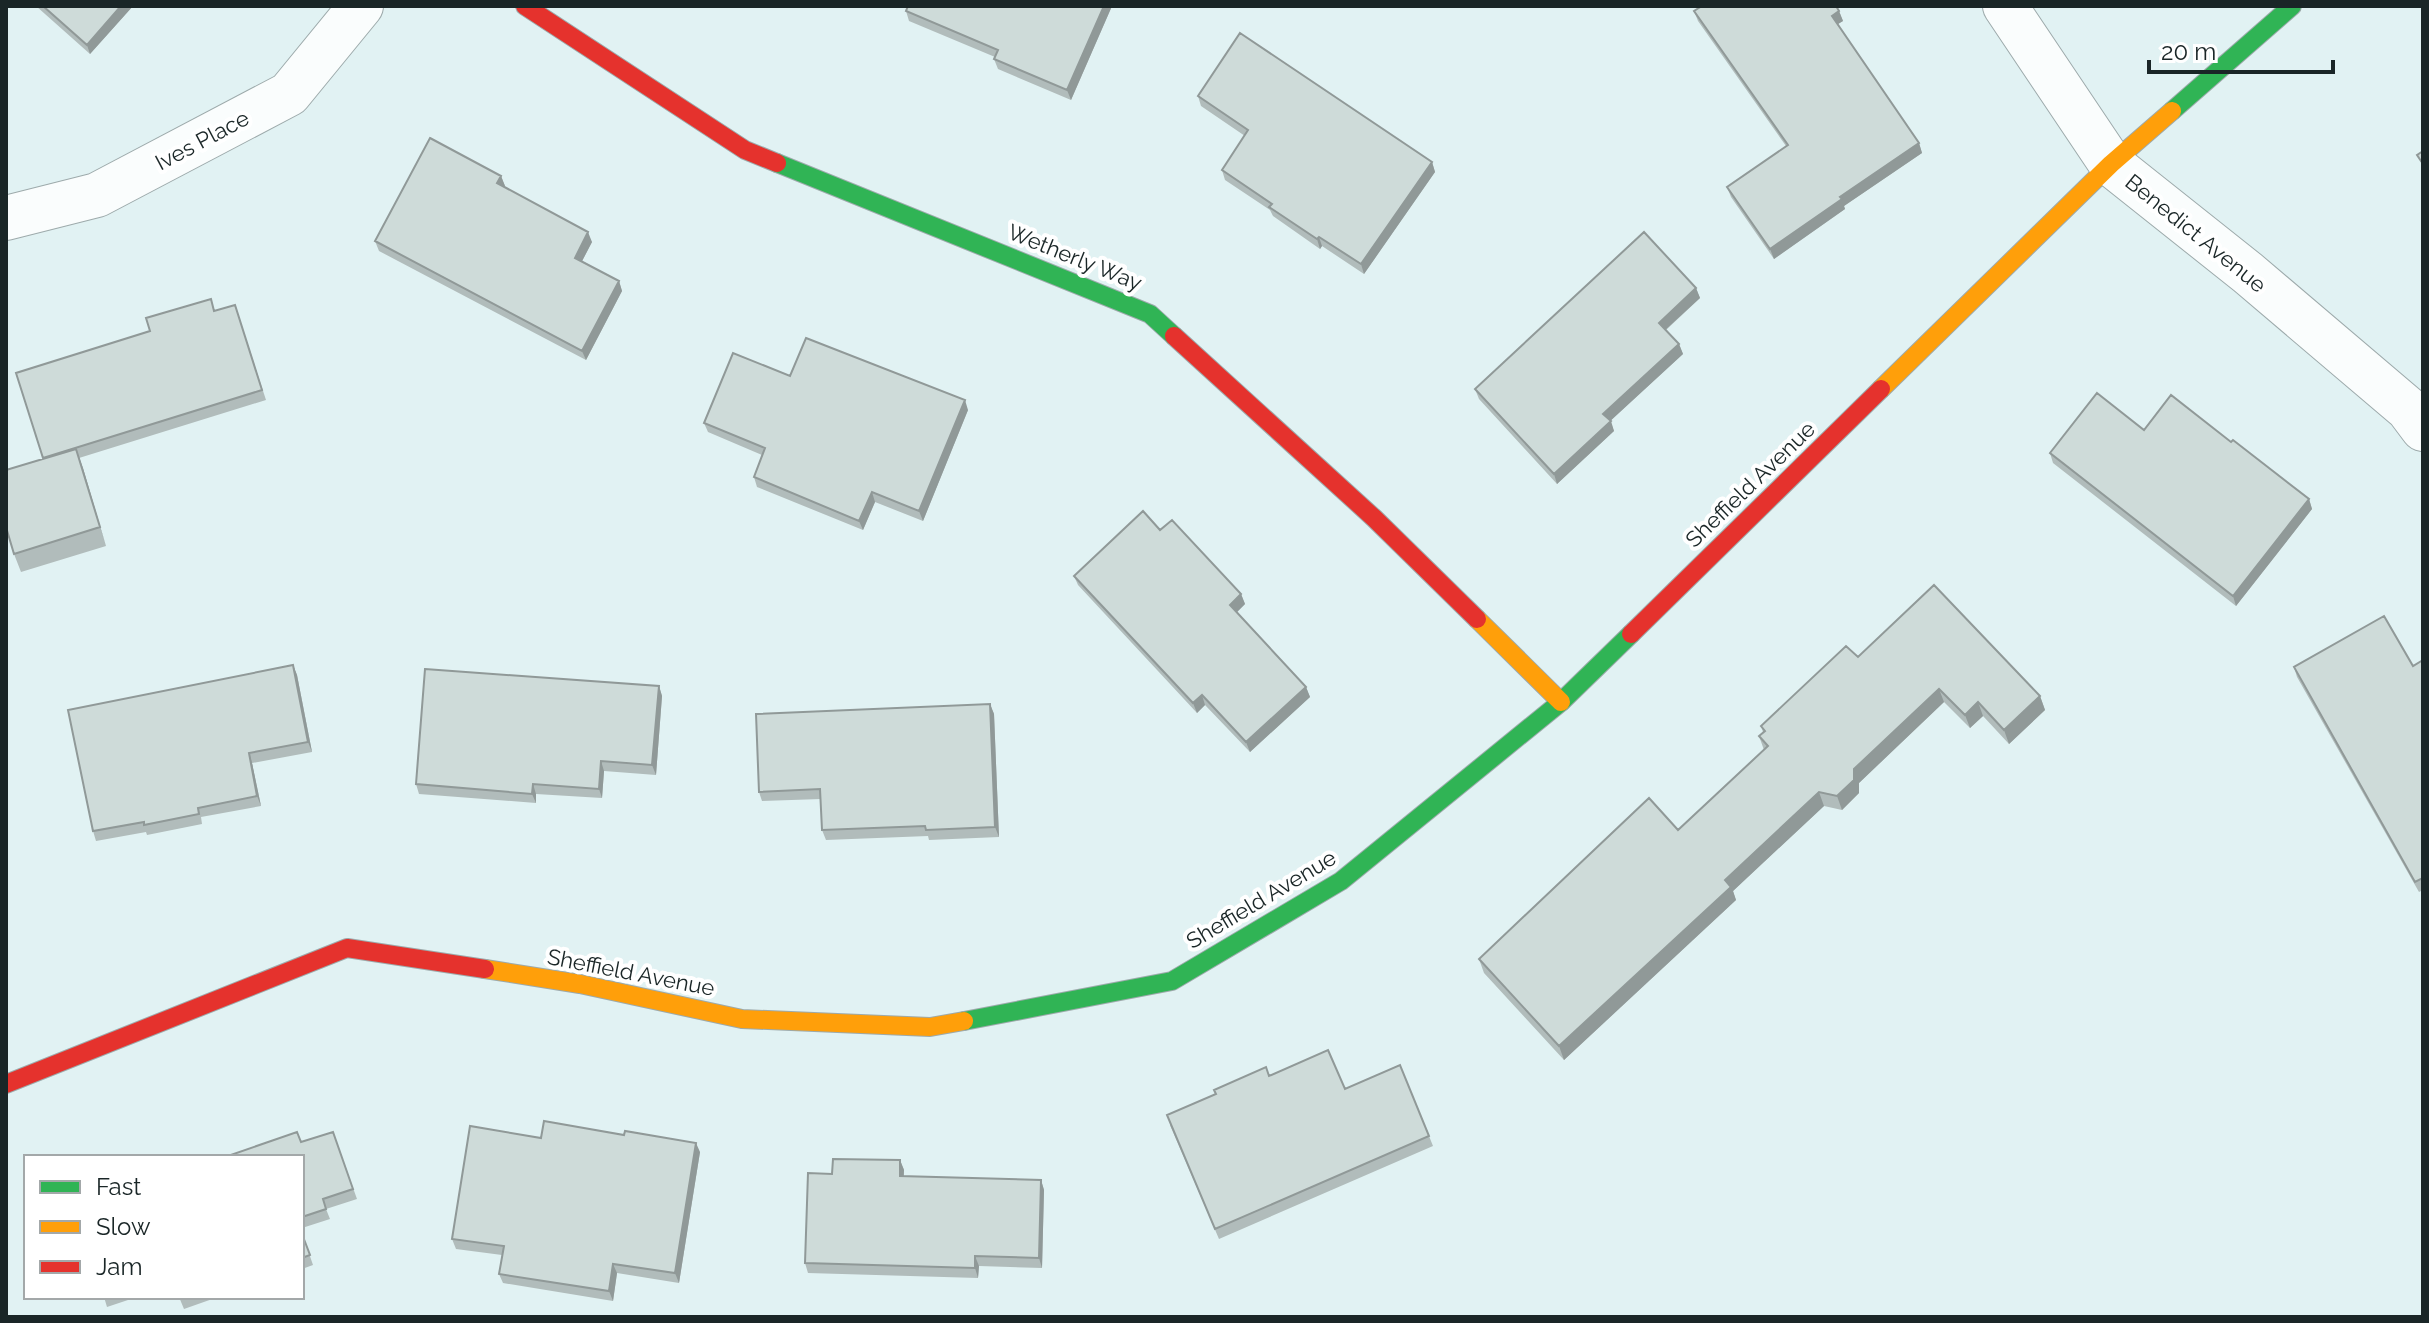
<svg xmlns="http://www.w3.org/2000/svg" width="2429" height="1323" font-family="Raleway,sans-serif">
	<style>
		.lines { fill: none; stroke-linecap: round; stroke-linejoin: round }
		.street-casing { stroke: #9daaab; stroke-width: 46 }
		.fast-casing { stroke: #9daaab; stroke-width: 20 }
		.slow-casing { stroke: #9daaab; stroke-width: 20 }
		.jam-casing { stroke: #9daaab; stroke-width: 20 }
		.street { stroke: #fafdfd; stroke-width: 44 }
		.fast { stroke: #30b455; stroke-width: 18 }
		.slow { stroke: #ff9f0a; stroke-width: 18 }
		.jam { stroke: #e5322d; stroke-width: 18 }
		.wall { fill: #b1bcbb }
		.shaded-wall { fill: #909998 }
		.building { fill: #cedbd9; stroke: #909998; stroke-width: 2 }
		.labels { text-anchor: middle; stroke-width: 8; stroke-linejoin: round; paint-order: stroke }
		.street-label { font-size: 22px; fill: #1a2627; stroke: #fff }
	</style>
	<rect width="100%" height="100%" fill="#e1f2f3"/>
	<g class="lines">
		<g class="street-casing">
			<path id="street" d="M2005 6 2111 164 2248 273 2408 409 2423 429
				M6 218 97 195 289 94 361 6"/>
		</g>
		<g class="fast-casing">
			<path id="fast" d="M2172 111 2292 6
				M777 163 1150 314 1174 336
				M964 1021 1172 981 1341 881 1561 702 1631 634"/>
		</g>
		<g class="slow-casing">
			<path id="slow" d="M1881 389 2111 164 2172 111
				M1477 619 1561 702
				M485 969 580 984 742 1019 930 1027 964 1021"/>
		</g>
		<g class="jam-casing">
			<path id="jam" d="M525 6 745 150 777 163
				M1174 336 1374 518 1477 619
				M1631 634 1881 389
				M6 1084 347 948 485 969"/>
		</g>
		<use href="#street" class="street"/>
		<use href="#fast" class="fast"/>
		<use href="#slow" class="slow"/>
		<use href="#jam" class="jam"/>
	</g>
	<path class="wall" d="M36 6H133L90 54Z
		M908 6H1112L1071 100 998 69 994 59 995 57 909 21 906 11Z
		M1694 11H1839L1843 21 1837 24 1919 143 1922 153 1844 206 1845 209 1774 259 1731 197 1727 187 1786 146 1698 21Z
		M1198 96 1432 162 1435 172 1364 274 1322 246 1320 249 1273 216 1270 210 1225 180 1222 170 1245 136 1201 106Z
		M501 176 505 186 504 187 592 242 582 261 619 281 622 291 586 360 379 251 375 241Z
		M1696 288 1700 298 1666 330 1679 344 1683 354 1610 421 1614 431 1557 484 1479 399 1475 389Z
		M235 305 266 400 79 458 106 546 21 572 14 554 43 459 215 311Z
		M790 376 968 410 923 521 875 502 863 530 757 487 754 477 762 455 708 432 704 423Z
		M2144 430 2231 442 2309 499 2312 509 2236 606 2053 463 2050 453Z
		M1160 530 1241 594 1245 604 1237 612 1306 687 1310 697 1250 752 1205 705 1197 713 1078 585 1074 576Z
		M1858 657 2040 696 2045 710 2009 744 1983 716 1970 728 1944 702 1859 783V793L1842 810 1824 806 1733 891 1736 900 1564 1060 1484 973 1479 959 1678 830 1764 750 1759 736 1763 732 1761 726Z
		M2423 660V890L2419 892 2297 677 2294 667 2413 666Z
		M293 665 297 675 312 752 252 763 261 806 201 817 202 824 147 835 146 832 96 841 93 831Z
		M659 686 662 696 656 775 604 771 602 798 536 794V803L419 794 416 784Z
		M990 704 994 714 999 837 929 840 928 836 826 840 822 830 821 799 762 801 759 792Z
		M1269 1076 1345 1089 1429 1136 1433 1146 1219 1239 1170 1125Z
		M333 1132 357 1199 326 1209 330 1219 302 1228V1157Z
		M541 1138 700 1152 679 1283 617 1273 613 1301 503 1283 499 1274 502 1255 456 1249 452 1239Z
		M900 1160 904 1170V1176L1041 1180 1044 1190 1042 1268 979 1266 978 1278 808 1273 805 1263 832 1174Z
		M302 1233 313 1265 302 1269Z
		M104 1297H137L107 1307Z
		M179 1297H218L184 1309Z"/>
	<path class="shaded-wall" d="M121 6H133L90 54 87 45Z
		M1104 6H1112L1071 100 1067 90Z
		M1839 11 1843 21 1835 26 1832 16Z
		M1919 143 1922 153 1844 206 1845 209 1774 259 1770 249 1840 197Z
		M1432 162 1435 172 1364 274 1361 264Z
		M501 176 505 186 500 193 497 183Z
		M588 232 592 242 579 267 575 258Z
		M1319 237 1322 246 1320 249 1317 239Z
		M619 281 622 291 586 360 582 351Z
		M1696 288 1700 298 1663 332 1659 323Z
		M1679 344 1683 354 1607 424 1603 414Z
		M965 400 968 410 923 521 919 511Z
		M1611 421 1614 431 1557 484 1554 474Z
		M76 449 83 468 106 546 100 527Z
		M872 492 875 502 863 530 859 521Z
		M2309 499 2312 509 2236 606 2233 596Z
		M1241 594 1245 604 1234 615 1230 605Z
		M293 665 297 675 312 752 308 742Z
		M659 686 662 696 656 775 652 765Z
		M1306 687 1310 697 1250 752 1246 742Z
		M1939 689 1944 702 1859 783V793L1842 810 1837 796 1854 769Z
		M1202 695 1205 705 1197 713 1193 703Z
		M2040 696 2045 710 2009 744 2004 730Z
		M1978 702 1983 716 1970 728 1965 715Z
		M990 704 994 714 999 837 995 827Z
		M249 753 252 763 261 806 257 796Z
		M601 761 604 771 602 798 599 789Z
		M533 784 536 794V803L532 794Z
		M1819 792 1824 806 1733 891 1736 900 1564 1060 1559 1046 1725 880Z
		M696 1143 700 1152 679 1283 675 1273Z
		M900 1160 904 1170 903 1185 900 1176Z
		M1041 1180 1044 1190 1042 1268 1039 1258Z
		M975 1256 979 1266 978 1278 975 1268Z
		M613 1264 617 1273 613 1301 609 1291Z"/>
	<path class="building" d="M43 6H121L87 45Z
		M908 6H1104L1067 90 994 59 998 50 906 11Z
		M1702 6H1836L1839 11 1832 16 1919 143 1840 197 1842 199 1770 249 1727 187 1788 145 1694 11Z
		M1240 33 1432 162 1361 264 1319 237 1317 239 1269 207 1272 204 1222 170 1248 130 1198 96Z
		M430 138 501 176 497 183 588 232 575 258 619 281 582 351 375 241Z
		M2423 151V164L2417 155Z
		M1644 232 1696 288 1659 323 1679 344 1603 414 1611 421 1554 474 1475 389Z
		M211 299 214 311 235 305 262 390 43 458 16 373 150 331 146 318Z
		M806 338 965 400 919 511 872 492 859 521 754 477 765 448 704 423 733 353 790 376Z
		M2097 393 2144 430 2171 395 2231 442 2233 440 2309 499 2233 596 2050 453Z
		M76 449 100 527 14 554 6 527V470Z
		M1143 511 1160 530 1172 520 1241 594 1230 605 1306 687 1246 742 1202 695 1193 703 1074 576Z
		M1934 585 2040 696 2004 730 1978 702 1965 715 1939 689 1854 769V780L1837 796 1819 792 1725 880 1731 887 1559 1046 1479 959 1649 798 1678 830 1768 746 1759 736 1765 731 1761 726 1846 646 1858 657Z
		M2384 616 2413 666 2423 660V878L2415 882 2294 667Z
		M293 665 308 742 249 753 257 796 198 808 199 814 144 825V822L93 831 68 710Z
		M425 669 659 686 652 765 601 761 599 789 533 784 532 794 416 784Z
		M990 704 995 827 926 830 925 826 822 830 820 789 759 792 756 714Z
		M1328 1050 1345 1089 1400 1065 1429 1136 1215 1229 1167 1115 1216 1094 1214 1090 1266 1067 1269 1076Z
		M544 1121 624 1135 625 1131 696 1143 675 1273 613 1264 609 1291 499 1274 504 1246 452 1239 470 1126 541 1138Z
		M297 1132 301 1142 333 1132 353 1189 323 1199 326 1209 302 1217V1157H225Z
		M833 1159 900 1160V1176L1041 1180 1039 1258 975 1256V1268L805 1263 808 1173 832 1174Z
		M302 1234 310 1255 302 1258Z"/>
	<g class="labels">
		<g class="street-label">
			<text transform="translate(202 140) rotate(-28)" y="8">Ives Place</text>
			<text transform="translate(2196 233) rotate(39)" y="8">Benedict Avenue</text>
			<text transform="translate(1075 257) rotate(22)" y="8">Wetherly Way</text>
			<text transform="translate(1750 484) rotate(-44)" y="8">Sheffield Avenue</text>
			<text transform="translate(1261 899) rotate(-31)" y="8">Sheffield Avenue</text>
			<text transform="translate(631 972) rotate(11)" y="8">Sheffield Avenue</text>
		</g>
	</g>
	<rect width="2429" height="1323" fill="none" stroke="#1a2627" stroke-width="16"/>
	<rect x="24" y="1155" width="280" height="144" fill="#ffffff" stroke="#a3a8a9" stroke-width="2"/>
	<rect x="40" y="1181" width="40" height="12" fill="#30b455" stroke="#a3a8a9" stroke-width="2"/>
	<text x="96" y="1195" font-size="24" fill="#1a2627">Fast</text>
	<rect x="40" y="1221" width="40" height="12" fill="#ff9f0a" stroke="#a3a8a9" stroke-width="2"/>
	<text x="96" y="1235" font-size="24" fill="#1a2627">Slow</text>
	<rect x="40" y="1261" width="40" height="12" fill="#e5322d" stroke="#a3a8a9" stroke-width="2"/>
	<text x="96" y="1275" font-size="24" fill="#1a2627">Jam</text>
	<path d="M2149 60v12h184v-12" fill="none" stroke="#1a2627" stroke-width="4"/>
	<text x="2161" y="60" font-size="24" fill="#1a2627" stroke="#ffffff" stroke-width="6" paint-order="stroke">20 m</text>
</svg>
